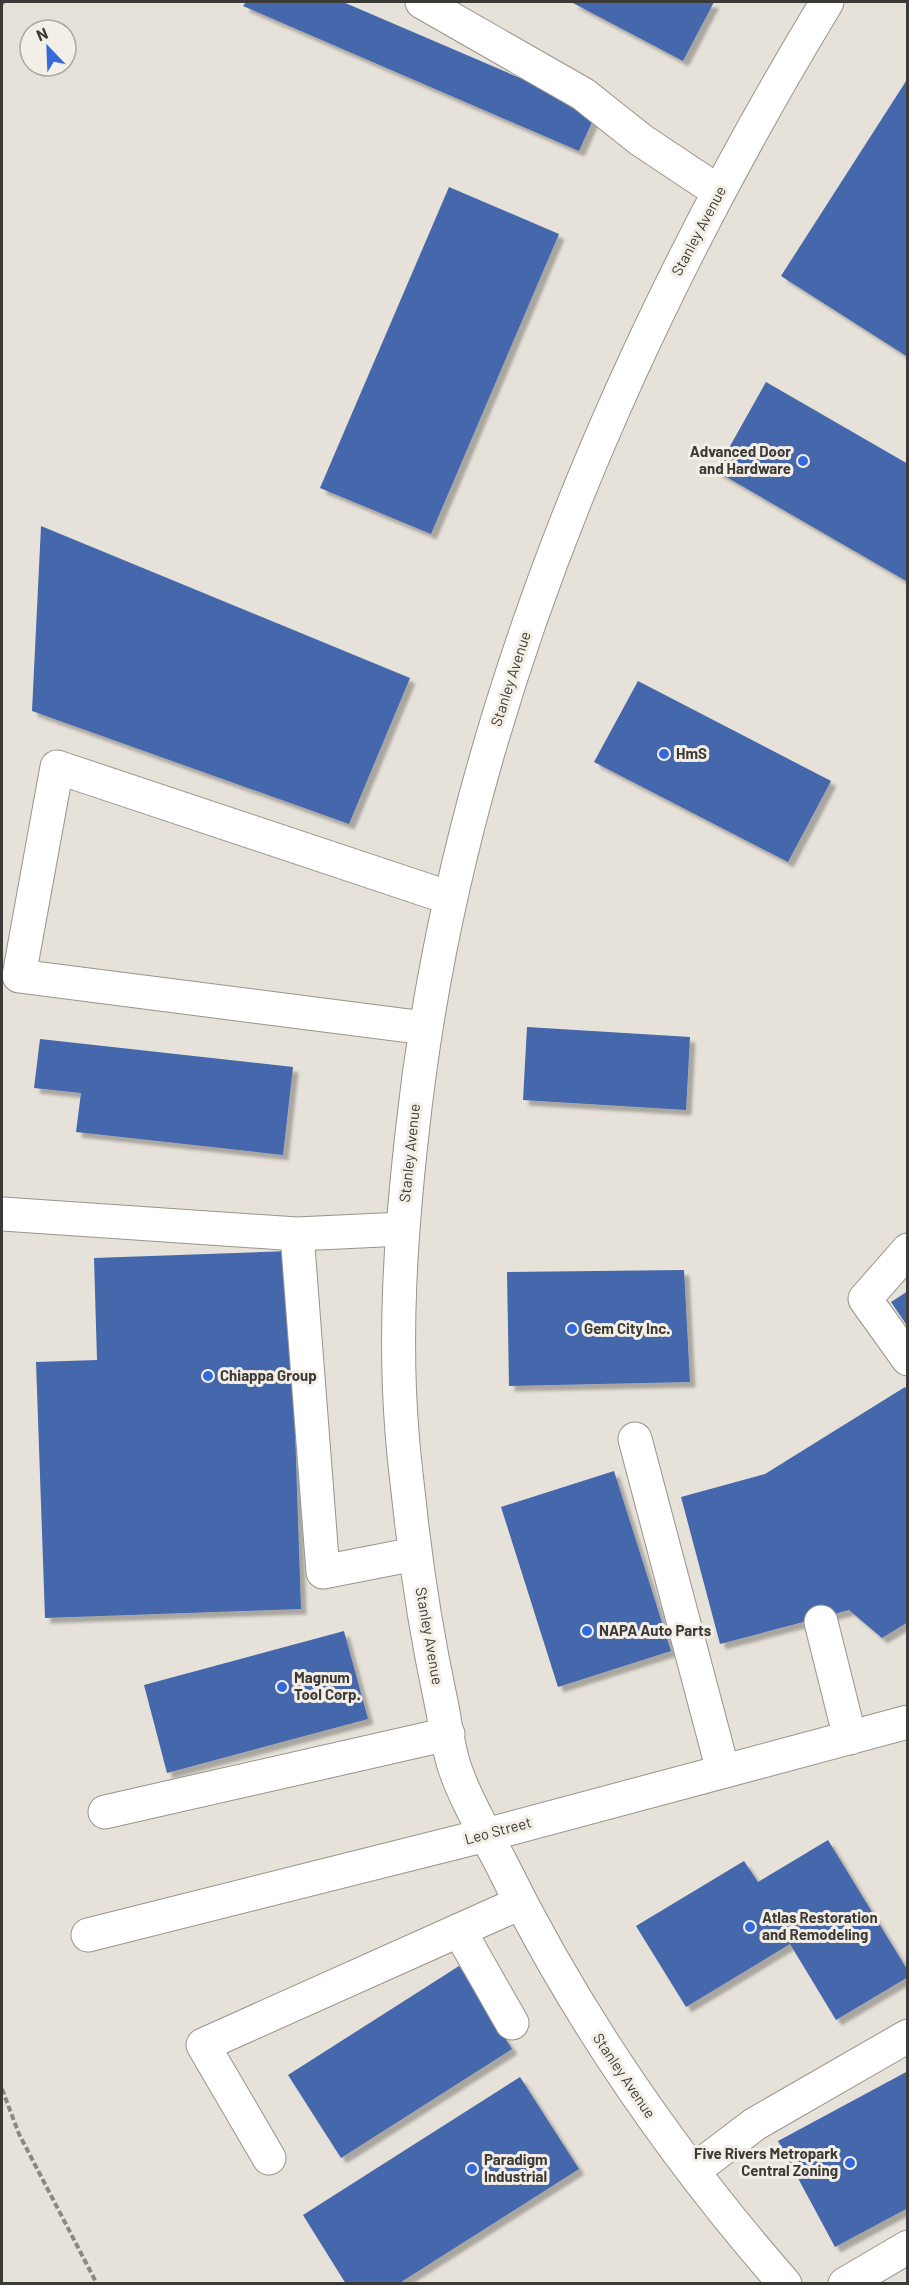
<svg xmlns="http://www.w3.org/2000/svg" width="909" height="2285" font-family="Barlow,sans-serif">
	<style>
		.building { fill: #4467ac; filter: url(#shadow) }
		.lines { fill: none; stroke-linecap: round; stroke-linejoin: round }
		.minor-casing { stroke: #98948c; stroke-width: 35 }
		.path { stroke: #8b8882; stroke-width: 4; stroke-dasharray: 6 3; stroke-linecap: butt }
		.minor { stroke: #fff; stroke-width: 33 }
		.poi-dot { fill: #3369d8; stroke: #f4efe6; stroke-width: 2 }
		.labels { text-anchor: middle; stroke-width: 6; stroke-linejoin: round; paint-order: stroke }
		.street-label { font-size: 15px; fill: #3c3a37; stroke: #f4efe6 }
		.poi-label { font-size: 15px; font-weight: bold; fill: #3c3a37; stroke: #f4efe6; text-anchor: start }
	</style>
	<defs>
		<filter id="shadow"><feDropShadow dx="5.5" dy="5.5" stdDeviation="1.5" flood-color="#0004"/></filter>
	</defs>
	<rect width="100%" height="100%" fill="#e7e2d9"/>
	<path class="building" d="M246 2H343L597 111 579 151 243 6Z
		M571 2H714L683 61Z
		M908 78V357L781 276Z
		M449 187 559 234 431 534 320 488Z
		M766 382 908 464V582L716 471Z
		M41 526 410 678 349 824 32 711Z
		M638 681 831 781 788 862 594 762Z
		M527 1027 690 1037 686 1110 523 1100Z
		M40 1039 293 1067 283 1155 76 1132 81 1093 34 1088Z
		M289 1251 301 1609 45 1618 36 1362 97 1360 94 1258Z
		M684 1270 690 1382 509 1386 507 1272Z
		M908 1291V1327L891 1302Z
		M905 1387 908 1391V1622L882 1638 849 1610 720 1644 681 1497 765 1474Z
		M614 1471 671 1651 558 1687 501 1507Z
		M344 1631 368 1719 167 1773 144 1685Z
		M828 1840 908 1971V1977L836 2020 790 1944 686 2007 636 1926 744 1861 758 1882Z
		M459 1966 512 2049 341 2158 288 2075Z
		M908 2071V2208L835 2247 778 2141Z
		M520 2077 579 2169 398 2284H346L303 2215Z"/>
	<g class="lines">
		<g class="minor-casing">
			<path id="minor" d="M422 2 583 94 641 140 719 192
				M425 1028 19 976 57 767 450 898
				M3 1214 297 1234
				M403 1229 297 1234 323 1572 415 1554
				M908 1250 865 1299 908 1359
				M635 1439 723 1771
				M821 1622 850 1738
				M105 1812 448 1734
				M459 1930 512 2023
				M88 1935 486 1835 908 1722
				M269 2158 203 2045 520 1903
				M693 2171 755 2124 908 2036
				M785 2284C673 2156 576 2016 501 1863 486 1834 468 1805 457 1774 448 1752 446 1725 441 1702 428 1641 418 1580 411 1518 408 1489 404 1460 402 1432 394 1333 401 1232 412 1134 455 729 618 347 827 2
				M845 2284 908 2247"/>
		</g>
		<path class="path" d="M2 4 3 2
			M2 2089 19 2134 97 2284"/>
		<use href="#minor" class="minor"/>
	</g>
	<g class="poi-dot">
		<circle cx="803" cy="461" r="6"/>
		<circle cx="664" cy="754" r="6"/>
		<circle cx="572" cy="1329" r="6"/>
		<circle cx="208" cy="1376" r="6"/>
		<circle cx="587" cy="1631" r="6"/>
		<circle cx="282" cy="1687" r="6"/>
		<circle cx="750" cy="1927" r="6"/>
		<circle cx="850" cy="2163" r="6"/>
		<circle cx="472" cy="2169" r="6"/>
	</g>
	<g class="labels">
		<g class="street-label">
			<text transform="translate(699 231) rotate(-62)" y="5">Stanley Avenue</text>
			<text transform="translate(511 679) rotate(-72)" y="5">Stanley Avenue</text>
			<text transform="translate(410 1153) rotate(-84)" y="5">Stanley Avenue</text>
			<text transform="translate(429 1636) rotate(80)" y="5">Stanley Avenue</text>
			<text transform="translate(498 1831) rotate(-15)" y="5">Leo Street</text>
			<text transform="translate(624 2076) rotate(56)" y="5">Stanley Avenue</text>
		</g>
		<g class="poi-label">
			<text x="791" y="457" text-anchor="end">Advanced Door<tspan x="791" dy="17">and Hardware</tspan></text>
			<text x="676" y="759">HmS</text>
			<text x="584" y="1334">Gem City Inc.</text>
			<text x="220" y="1381">Chiappa Group</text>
			<text x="599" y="1636">NAPA Auto Parts</text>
			<text x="294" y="1683">Magnum<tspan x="294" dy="17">Tool Corp.</tspan></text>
			<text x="762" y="1923">Atlas Restoration<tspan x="762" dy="17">and Remodeling</tspan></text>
			<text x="838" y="2159" text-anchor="end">Five Rivers Metropark<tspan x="838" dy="17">Central Zoning</tspan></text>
			<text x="484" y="2165">Paradigm<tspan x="484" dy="17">Industrial</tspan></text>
		</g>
	</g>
	<rect width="909" height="2285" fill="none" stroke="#3c3a37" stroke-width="6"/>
	<g transform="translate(48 48) rotate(337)"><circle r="28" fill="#f4efe6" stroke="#aaa7a0" stroke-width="1.5"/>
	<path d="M0-4.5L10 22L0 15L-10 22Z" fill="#3369d8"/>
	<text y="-9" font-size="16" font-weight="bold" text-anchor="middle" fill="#3c3a37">N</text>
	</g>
</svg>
